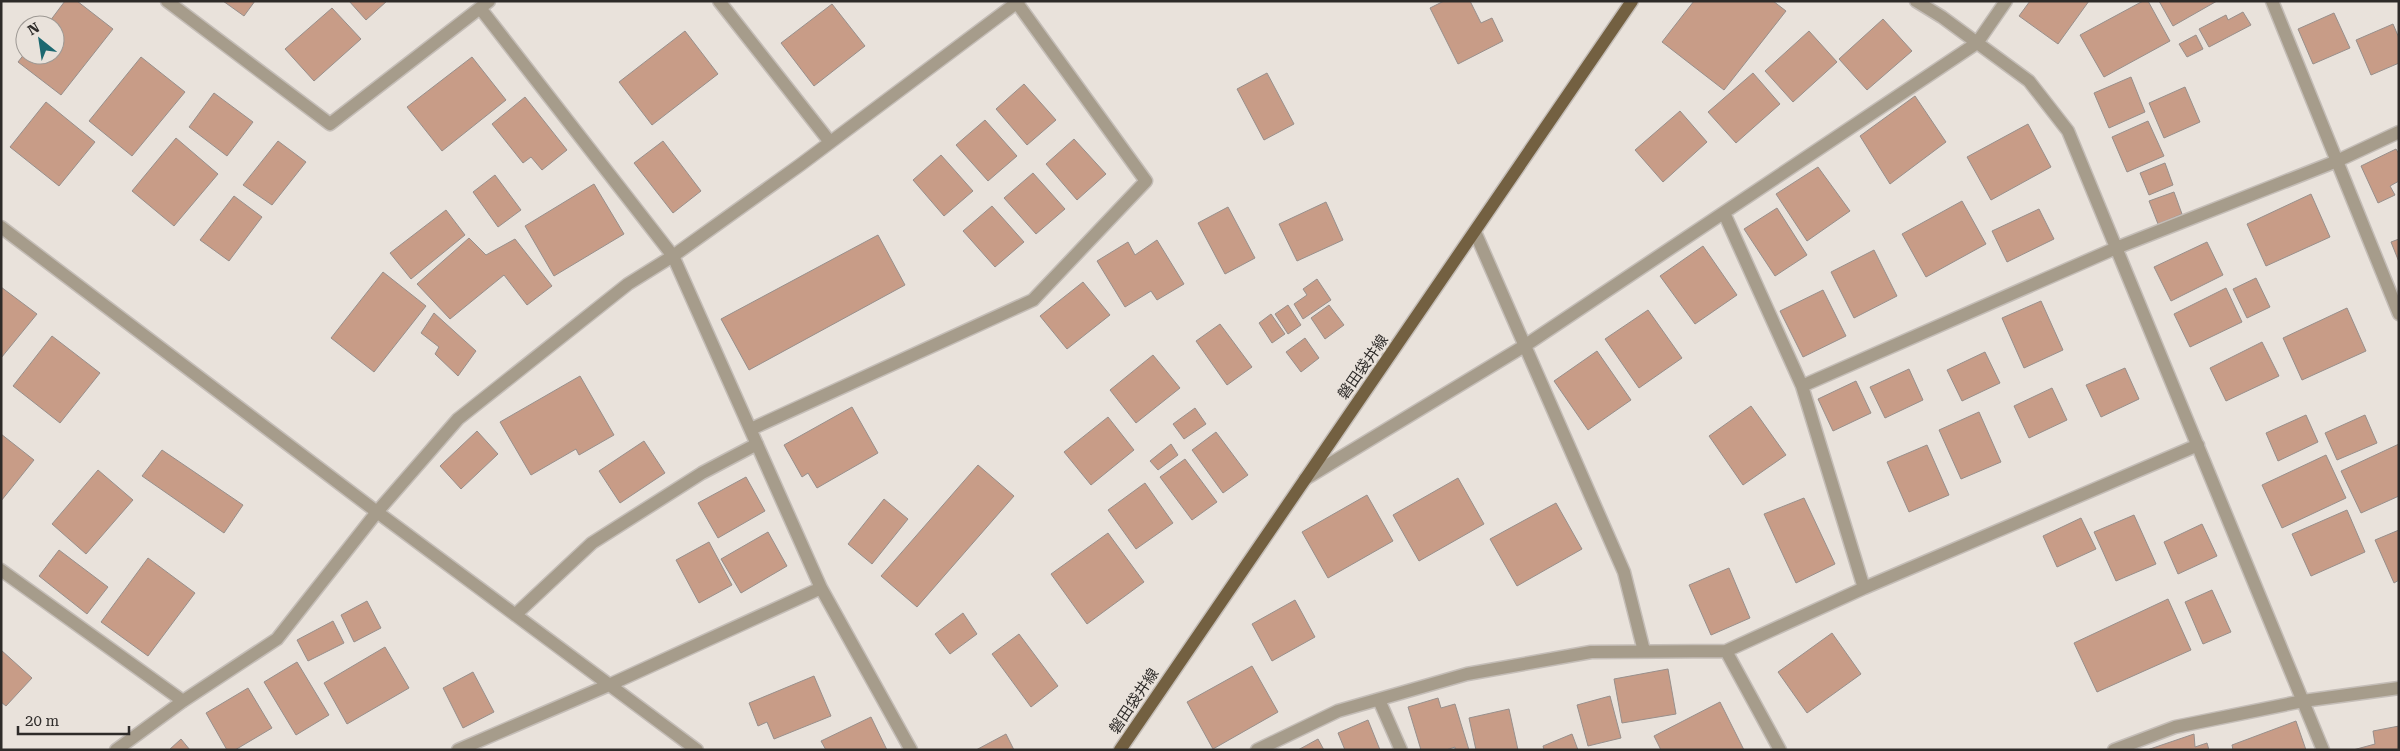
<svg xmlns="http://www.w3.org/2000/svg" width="2400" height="751" font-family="'Roboto Serif','Noto Sans JP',serif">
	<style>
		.building { fill: #c89c87; stroke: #988f8b }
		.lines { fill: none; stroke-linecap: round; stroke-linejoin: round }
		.minor-casing { stroke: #c4bdb7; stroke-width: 15 }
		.major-casing { stroke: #c4bdb7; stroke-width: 15 }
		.minor { stroke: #a69c8b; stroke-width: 12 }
		.major { stroke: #736041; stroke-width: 12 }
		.labels { text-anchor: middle; stroke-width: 5; stroke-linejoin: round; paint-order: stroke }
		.street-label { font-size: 15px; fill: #2e2b29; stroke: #e9e2db }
	</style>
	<rect width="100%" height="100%" fill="#e9e2db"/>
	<path class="building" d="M65 1H77L113 29 61 95 18 62 25 53V55H55V25H47Z
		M223 1H255L244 16Z
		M349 1H387L366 20Z
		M1444 1H1470L1481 23 1492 18 1503 41 1458 64 1430 8Z
		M1694 1H1773L1786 11 1724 90 1662 42Z
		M2030 1H2089L2058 44 2019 16Z
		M2143 1H2148L2170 41 2104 77 2080 35Z
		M2159 1H2217L2173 26Z
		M832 4 865 46 814 86 781 43Z
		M332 8 361 39 314 81 285 49Z
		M2243 12 2251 25 2209 47 2199 29 2226 15 2228 20Z
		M2334 13 2350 48 2313 64 2298 29Z
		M1883 19 1912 51 1867 90 1839 59Z
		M2393 24 2399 38V63L2371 75 2356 40Z
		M685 31 718 74 652 125 619 82Z
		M1809 31 1837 62 1793 102 1765 71Z
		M2196 35 2203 49 2187 57 2179 44Z
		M141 57 185 92 132 156 89 121Z
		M472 57 506 100 442 151 407 107Z
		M1267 73 1294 124 1264 140 1237 89Z
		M1753 73 1780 104 1736 143 1708 112Z
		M2131 77 2145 112 2109 128 2094 93Z
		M1024 84 1056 120 1027 145 996 109Z
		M2185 87 2200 122 2164 138 2149 103Z
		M214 93 253 122 227 156 189 127Z
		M1915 96 1946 142 1890 184 1860 136Z
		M525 97 567 150 542 170 531 157 523 163 492 124Z
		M46 102 95 142 59 186 10 147Z
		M1680 111 1707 142 1663 182 1635 150Z
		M985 120 1017 156 988 181 956 145Z
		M2148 121 2164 156 2127 172 2112 137Z
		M2028 124 2051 167 1991 200 1967 157Z
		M176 138 218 174 174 226 132 191Z
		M1074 139 1106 174 1077 200 1046 164Z
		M278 141 306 162 272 205 243 185Z
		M663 141 701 191 673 213 634 163Z
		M2396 149 2399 154V181L2390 186 2395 195 2378 203 2361 166Z
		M941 155 973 191 944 216 913 180Z
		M2165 163 2173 185 2149 195 2140 173Z
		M1818 167 1850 211 1807 241 1776 194Z
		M1033 173 1065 209 1036 234 1004 198Z
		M495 175 521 210 498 227 473 192Z
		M594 184 624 234 554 276 525 226Z
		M2174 192 2182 214 2158 224 2149 201Z
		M2311 194 2330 237 2266 266 2247 224Z
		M234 196 262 217 229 261 200 240Z
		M1962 201 1986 244 1926 277 1902 234Z
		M1326 202 1343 240 1297 261 1279 224Z
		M992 206 1024 242 995 267 963 231Z
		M1228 207 1255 258 1225 274 1198 223Z
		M1777 208 1807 255 1775 276 1744 229Z
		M2039 209 2054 239 2007 262 1992 231Z
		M446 210 465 235 411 279 390 253Z
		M878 235 905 285 749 370 721 319Z
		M469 238 486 255 515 239 552 286 527 305 504 275 450 319 417 284Z
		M2399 239V262L2391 242Z
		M1157 240 1184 284 1157 300 1151 291 1125 307 1097 261 1128 242 1135 255Z
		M2207 242 2223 275 2171 301 2154 267Z
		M1703 246 1737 295 1695 324 1660 276Z
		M1874 250 1897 296 1854 318 1831 272Z
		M383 272 426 306 374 372 331 338Z
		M2256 278 2270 307 2247 318 2233 289Z
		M1317 279 1331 300 1303 319 1294 304 1307 295 1303 289Z
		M1083 282 1110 315 1067 349 1040 316Z
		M1 287 37 314 1 358Z
		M2226 288 2242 322 2190 347 2174 314Z
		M1823 290 1846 336 1803 357 1780 311Z
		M2041 301 2063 350 2024 368 2002 318Z
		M1288 305 1301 325 1288 334 1275 314Z
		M1329 305 1344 325 1325 339 1311 318Z
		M2347 308 2366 351 2302 380 2283 338Z
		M1648 310 1682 358 1639 388 1605 339Z
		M434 313 476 351 458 376 435 354 439 347 421 333Z
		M1271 314 1285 334 1272 343 1259 323Z
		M1220 324 1252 367 1227 385 1196 341Z
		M52 336 100 373 60 423 13 386Z
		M1305 338 1319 358 1301 372 1286 352Z
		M2262 342 2279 376 2226 401 2210 368Z
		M1597 351 1631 400 1588 430 1554 381Z
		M1985 352 2000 383 1962 401 1947 370Z
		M1153 355 1180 388 1136 423 1110 390Z
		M2125 368 2139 399 2101 417 2086 385Z
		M1909 369 1923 400 1885 418 1870 387Z
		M580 376 614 435 579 455 576 449 531 475 500 422Z
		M1856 381 1871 413 1833 431 1818 399Z
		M2052 388 2067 420 2029 438 2014 406Z
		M1751 406 1786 455 1743 485 1709 436Z
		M852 407 878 453 817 488 808 473 802 477 784 445Z
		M1195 408 1206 424 1184 439 1173 424Z
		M1979 412 2001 462 1961 479 1939 430Z
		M2306 415 2318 442 2278 461 2266 433Z
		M2365 415 2377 443 2337 460 2325 433Z
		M1108 417 1134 450 1091 485 1064 452Z
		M477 431 498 454 461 489 440 466Z
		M1216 432 1248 475 1223 493 1192 450Z
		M1 434 34 460 1 501Z
		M644 441 665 473 620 503 599 471Z
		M1171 444 1178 455 1158 470 1150 461Z
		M2399 444V496L2361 513 2341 471Z
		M1927 445 1949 495 1909 512 1887 462Z
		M162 450 243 505 224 533 142 476Z
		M2326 455 2346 498 2282 528 2262 485Z
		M1185 459 1217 502 1192 520 1160 477Z
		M978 465 1014 496 917 607 881 576Z
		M98 470 133 500 86 554 52 524Z
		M746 477 765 511 718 538 698 503Z
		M1458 478 1484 524 1419 561 1393 515Z
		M1145 483 1173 523 1136 549 1108 510Z
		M1367 495 1393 541 1328 578 1302 532Z
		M1804 498 1835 564 1796 583 1764 514Z
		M884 499 908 519 872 564 848 544Z
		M1556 503 1582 549 1517 586 1490 539Z
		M2347 510 2365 552 2311 576 2292 534Z
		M2134 515 2156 564 2116 581 2094 532Z
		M2081 518 2096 549 2057 567 2043 536Z
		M2202 524 2217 556 2178 574 2164 542Z
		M2399 530V580L2394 583 2375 540Z
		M768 532 787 566 741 593 721 559Z
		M1108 533 1144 582 1087 624 1051 574Z
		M709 542 732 585 699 603 676 560Z
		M59 550 108 587 87 614 39 576Z
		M148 558 195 593 148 656 101 622Z
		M1729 568 1750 618 1711 635 1689 585Z
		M2212 590 2231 632 2203 644 2185 602Z
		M2168 599 2191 650 2097 692 2074 643Z
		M1295 600 1315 637 1272 661 1252 624Z
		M367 601 381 628 354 642 341 615Z
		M963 613 977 634 950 654 935 634Z
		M333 621 344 643 308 661 297 640Z
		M1832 633 1861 674 1807 713 1778 672Z
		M1019 634 1058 686 1031 707 992 654Z
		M385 647 409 688 347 724 324 683Z
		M1 650 32 678 6 706 1 702Z
		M297 662 329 715 296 735 264 682Z
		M1252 666 1278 712 1213 749 1187 702Z
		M1668 669 1676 714 1622 723 1614 679Z
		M473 672 494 712 463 728 443 688Z
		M814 676 831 716 774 739 767 722 758 726 749 703Z
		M248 688 272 728 235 750H227L206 713Z
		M1610 696 1621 738 1588 746 1577 705Z
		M1438 698 1441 708 1455 704 1469 750H1455V747L1446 750H1421L1408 707Z
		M1720 702 1744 750H1661L1654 736Z
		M1509 709 1518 750H1476L1469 718Z
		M871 717 887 750H826L821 741Z
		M1368 720 1380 750H1345L1338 733Z
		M2296 721 2306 750H2233L2232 745Z
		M2399 726V750H2353L2375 744 2373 731Z
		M1006 734 1014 750H976Z
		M1572 734 1578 750H1544L1543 746Z
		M2194 734 2195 747 2207 743 2209 750H2147Z
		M181 739 190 750H169Z
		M1318 739 1324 750H1298Z"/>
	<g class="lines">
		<g class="minor-casing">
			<path id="minor" d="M167 1 330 124 489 1
				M719 1 830 142
				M1916 1 1942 17 2029 81 2068 131 2323 750
				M2272 1 2399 314
				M480 8 673 256 821 588 911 750
				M1724 213 1802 386 1864 588
				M1 227 377 512 697 750
				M1475 232 1624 572 1644 651
				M1802 386 2116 248 2337 161 2399 132
				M751 429 1033 300 1146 181 1017 3
				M1305 479 1526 345 1977 43 2006 1
				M1 570 183 701
				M515 615 592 543 702 473 757 444
				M1726 651 1780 750
				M1379 700 1401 750
				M116 750 183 701 277 639 377 512 458 419 628 284 673 256 800 165 1019 1
				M458 750 609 685 821 588
				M1257 750 1338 711 1467 674 1591 652 1726 651 1864 588 2198 445
				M2114 750 2175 727 2303 701 2399 688"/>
		</g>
		<g class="major-casing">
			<path id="major" d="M1120 750 1632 1"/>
		</g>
		<use href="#minor" class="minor"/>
		<use href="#major" class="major"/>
	</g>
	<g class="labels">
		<g class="street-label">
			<text transform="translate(1363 367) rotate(-55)" y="5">磐田袋井線</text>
			<text transform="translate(1134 701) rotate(-56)" y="5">磐田袋井線</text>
		</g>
	</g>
	<rect width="2400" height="751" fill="none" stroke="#2e2b29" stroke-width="5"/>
	<g transform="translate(40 40) rotate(330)"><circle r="24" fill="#e9e2db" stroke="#9e9994"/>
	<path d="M0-4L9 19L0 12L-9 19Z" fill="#1c6870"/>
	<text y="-8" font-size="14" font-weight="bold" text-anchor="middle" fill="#2e2b29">N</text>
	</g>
	<path d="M18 726v8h111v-8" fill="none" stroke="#2e2b29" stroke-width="2.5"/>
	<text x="25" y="726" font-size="15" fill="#2e2b29" stroke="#e9e2db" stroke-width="4" paint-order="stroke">20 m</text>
</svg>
